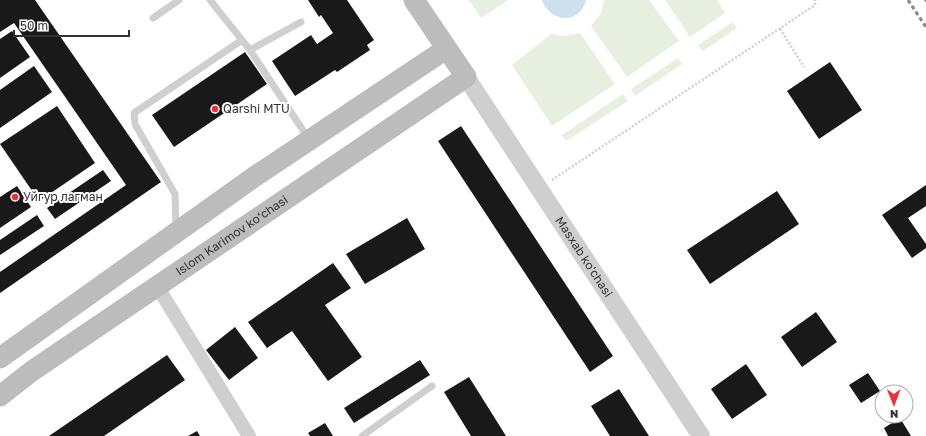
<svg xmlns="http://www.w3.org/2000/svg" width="926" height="436" font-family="'Golos Text',sans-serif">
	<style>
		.green { fill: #e7efe0 }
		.water { fill: #cce0ef }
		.building { fill: #191919 }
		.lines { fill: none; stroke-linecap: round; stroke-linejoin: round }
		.path { stroke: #cfcfcf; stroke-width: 2.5; stroke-dasharray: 2 2; stroke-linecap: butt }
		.service { stroke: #cfcfcf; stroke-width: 7 }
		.minor { stroke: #cfcfcf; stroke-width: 14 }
		.tertiary { stroke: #cfcfcf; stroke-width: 18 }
		.secondary { stroke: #bcbcbc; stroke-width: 21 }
		.rail { stroke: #878787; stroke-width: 3; stroke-dasharray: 4 3; stroke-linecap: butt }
		.poi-dot { fill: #ed303a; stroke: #fff; stroke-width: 1.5 }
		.labels { text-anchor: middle; stroke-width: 4; stroke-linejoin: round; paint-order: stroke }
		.poi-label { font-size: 12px; fill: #323232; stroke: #fff; text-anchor: start }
		.street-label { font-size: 12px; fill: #323232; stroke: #fff }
	</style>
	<rect width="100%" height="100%" fill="#fff"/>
	<path class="green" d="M469 0H508L481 18Z
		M604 0H649L679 41 627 77 591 26 601 13Z
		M665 0H717L725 13 690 37Z
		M733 22 737 28 703 51 698 45Z
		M580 33 615 84 552 126 512 65 551 34 564 36Z
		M678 58 682 64 635 96 631 89Z
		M623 94 628 101 566 141 562 135Z"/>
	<path class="water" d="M542 0H586C580 25 550 23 542 0Z"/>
	<path class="building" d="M0 0H35L161 182 0 293V272L126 185 14 23 0 32Z
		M308 0H347L374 40 367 45 370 50 337 72 335 70 295 96 272 61 311 35 317 44 333 33 321 15 319 17Z
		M12 31 30 57 0 78V39Z
		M245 52 267 84 174 147 152 115Z
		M830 62 862 110 819 139 787 91Z
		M34 66 52 92 0 128V90Z
		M57 106 95 163 39 201 0 144Z
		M461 126 613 356 590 372 438 141Z
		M103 170 111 181 55 219 47 208Z
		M926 185V206L908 218 926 244V248L912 258 882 215Z
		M17 186 31 207 0 228V197Z
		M777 191 799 224 710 284 687 250Z
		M37 215 44 226 0 255V240Z
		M407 218 425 249 365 284 346 254Z
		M333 263 351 288 325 305 362 357 328 381 292 331 267 348 248 322Z
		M816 312 837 342 802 367 781 337Z
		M235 327 258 358 229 380 206 350Z
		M167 355 185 380 104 436H49Z
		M420 360 430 375 354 423 344 408Z
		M746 364 767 395 732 419 711 389Z
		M868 373 880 391 861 403 849 385Z
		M469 377 506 436H471L444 392Z
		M619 389 649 436H610L591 406Z
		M900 418 911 436H888L884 428Z
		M325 423 333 436H310L308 433Z
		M197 431 200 436H188Z"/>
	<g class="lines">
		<path class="path" d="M780 29 804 67
			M552 180 815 5V0"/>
		<path class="service" d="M210 0 250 50 308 138
			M153 18 179 0
			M250 50 301 22
			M176 228 175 194 135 124 134 113 242 40
			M362 436 432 386"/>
		<path class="minor" d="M157 286 249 436"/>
		<path class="tertiary" id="s1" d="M466 77 701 436"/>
		<g class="secondary">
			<path d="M0 358 254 177 446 49"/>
			<path id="s2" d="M0 396 32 371 466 77 414 0"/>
		</g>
		<path class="rail" d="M908 0 926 27
			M925 0 926 1"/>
	</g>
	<g class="poi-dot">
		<circle cx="215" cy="109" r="4"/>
		<circle cx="15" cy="197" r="4"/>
	</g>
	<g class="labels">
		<g class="poi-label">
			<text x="223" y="113">Qarshi MTU</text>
			<text x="23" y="201">Уйгур лагман</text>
		</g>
		<g class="street-label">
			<text dy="4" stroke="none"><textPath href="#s2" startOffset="282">Islom Karimov ko‘chasi</textPath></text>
			<text dy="4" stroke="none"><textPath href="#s1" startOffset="215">Masxab ko'chasi</textPath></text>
		</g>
	</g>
	<g transform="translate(894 404) rotate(179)"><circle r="19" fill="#ffffff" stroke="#adadad"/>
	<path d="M0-3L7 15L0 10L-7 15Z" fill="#ed303a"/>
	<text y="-6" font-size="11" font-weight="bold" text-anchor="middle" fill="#323232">N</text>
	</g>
	<path d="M14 30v6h115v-6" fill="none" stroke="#323232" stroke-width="2"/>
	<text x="20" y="30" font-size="12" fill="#323232" stroke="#ffffff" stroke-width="3" paint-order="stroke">50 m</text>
</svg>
